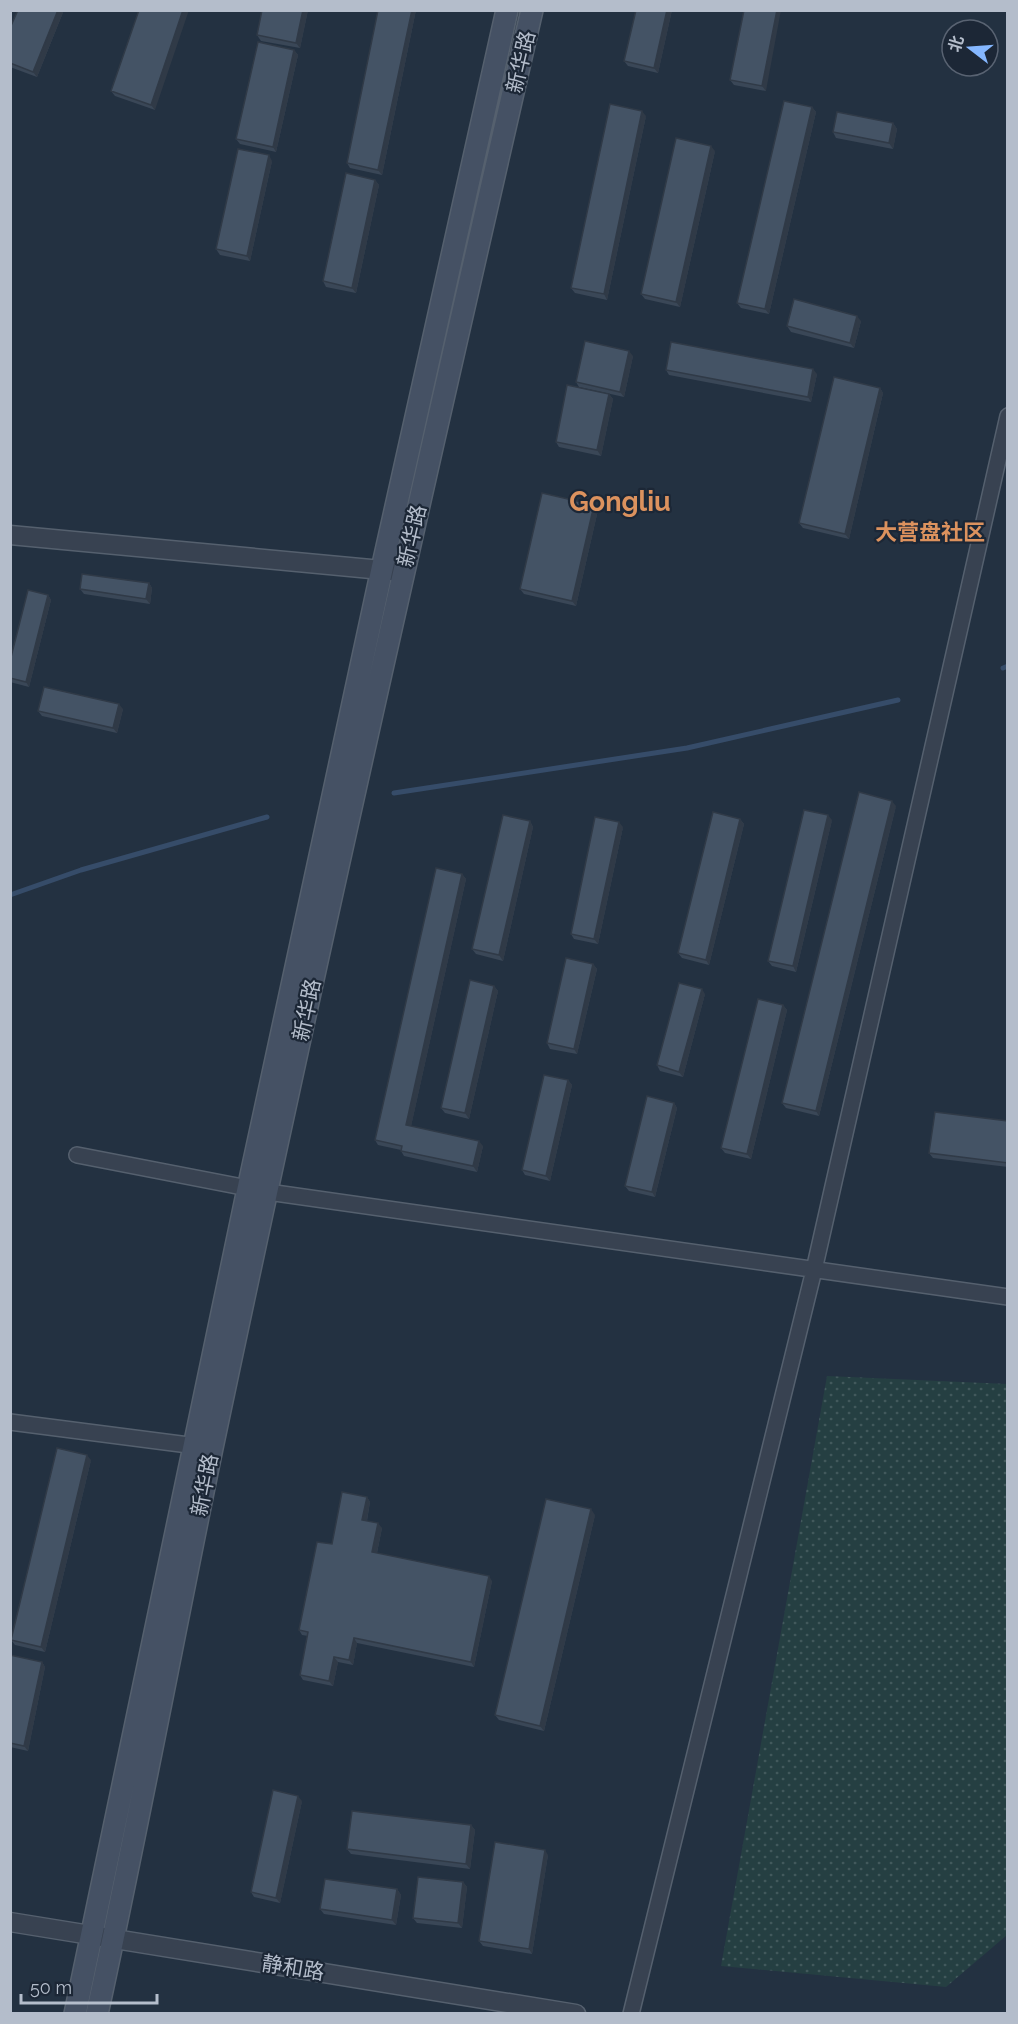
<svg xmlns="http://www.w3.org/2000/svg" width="1018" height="2024" font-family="Raleway,'Noto Sans SC',sans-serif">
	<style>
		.park { fill: url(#park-dots) }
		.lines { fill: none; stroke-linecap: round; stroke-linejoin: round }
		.stream { stroke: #364c69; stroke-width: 5 }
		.minor-casing { stroke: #55606e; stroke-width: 18 }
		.tertiary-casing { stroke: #55606e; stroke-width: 21 }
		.secondary-casing { stroke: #55606e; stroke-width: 24 }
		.minor { stroke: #384251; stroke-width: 15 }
		.tertiary { stroke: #384251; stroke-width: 18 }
		.secondary { stroke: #455164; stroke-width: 21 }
		.wall { fill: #3a4757 }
		.shaded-wall { fill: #303a47 }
		.building { fill: #445365; stroke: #303a47; stroke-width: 1.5 }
		.labels { text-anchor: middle; stroke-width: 4.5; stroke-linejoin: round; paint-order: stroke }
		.street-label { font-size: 21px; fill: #b4bdcb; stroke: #1c2736 }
		.neighbourhood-label { font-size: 22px; font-weight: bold; fill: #dc925e; stroke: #1c2736 }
		.district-label { font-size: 27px; font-weight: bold; fill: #dc925e; stroke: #1c2736 }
	</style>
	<defs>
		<pattern id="park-dots" width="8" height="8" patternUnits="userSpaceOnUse" patternTransform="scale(1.5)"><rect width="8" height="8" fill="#253f42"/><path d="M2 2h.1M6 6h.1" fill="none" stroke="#42595c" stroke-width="1.8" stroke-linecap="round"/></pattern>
	</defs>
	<rect width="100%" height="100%" fill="#233141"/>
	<path class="park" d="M827 1376 1007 1384V1935L946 1987 721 1966Z"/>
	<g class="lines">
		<path class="stream" d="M1003 668 1008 666
			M394 793 687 748 898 700
			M10 895 81 870 267 817"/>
		<g class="minor-casing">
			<path id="minor" d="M77 1155 268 1192 1008 1297
				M10 1422 204 1447
				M631 2014 814 1270 1008 416"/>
		</g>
		<g class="tertiary-casing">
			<path id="tertiary" d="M10 535 403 572
				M10 1922 576 2014"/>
		</g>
		<g class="secondary-casing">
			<path id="secondary" d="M75 2014 248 1189 382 569 507 10
				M97 2014C138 1826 173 1637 212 1448 313 968 422 489 532 10"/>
		</g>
		<use href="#minor" class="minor"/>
		<use href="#tertiary" class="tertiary"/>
		<use href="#secondary" class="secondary"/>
	</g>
	<path class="wall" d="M18 10H64L37 77 10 67V28Z
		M139 10 155 110 115 96 111 91Z
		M262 10H308L300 48 261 41 257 35Z
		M378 10H416L382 175 350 168 347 163Z
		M636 10H672L658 73 628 66 624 61Z
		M744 10 766 91 734 85 730 80Z
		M294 50 298 55 276 152 240 144 236 139Z
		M812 107 816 112 769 314 741 308 737 303Z
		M646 116 607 300 575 293 571 288Z
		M893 123 897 129 893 149 836 138 833 132Z
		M715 151 680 307 645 299 641 294Z
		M272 161 250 261 220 255 216 249Z
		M375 180 379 185 356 293 326 287 323 281Z
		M861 321 854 348 791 332 787 326Z
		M633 356 624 397 579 387 576 382Z
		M666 370 817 374 811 402 669 375Z
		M880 388 883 393 849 539 803 528 799 523Z
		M609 394 613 399 601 456 559 447 556 442Z
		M598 510 576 606 524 594 520 589Z
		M149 583 152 588 150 604 84 594 80 589Z
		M48 595 51 600 29 687 10 682V661Z
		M123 709 117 733 42 716 38 711Z
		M896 806 819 1116 786 1108 782 1103Z
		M740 819 744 824 709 965 682 958 678 953Z
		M832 820 796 972 772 966 768 961Z
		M530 821 533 827 503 961 476 954 472 949Z
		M623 827 598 944 574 939 571 934Z
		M462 874 466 879 411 1126 483 1146 477 1172 404 1156 401 1151V1150L378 1145 375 1140Z
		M593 964 597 969 577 1054 550 1049 547 1043Z
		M494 986 498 991 469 1119 445 1113 441 1108Z
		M705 994 683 1077 660 1071 657 1065Z
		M783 1005 787 1010 751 1159 725 1153 721 1148Z
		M568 1080 572 1085 550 1181 525 1175 522 1170Z
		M674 1103 677 1108 655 1197 629 1191 625 1186Z
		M1008 1121V1167L933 1158 929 1153Z
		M91 1460 45 1652 15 1645 11 1640Z
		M367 1497 370 1502 367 1521 382 1528 377 1553 492 1581 474 1667 357 1643 353 1665 338 1662 333 1686 303 1680 300 1675 308 1636 302 1635 299 1630 332 1544Z
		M595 1515 544 1731 499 1720 495 1715Z
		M10 1655 42 1662 45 1667 28 1751 10 1747Z
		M302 1801 280 1903 254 1897 251 1892Z
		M471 1825 475 1830 470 1869 351 1854 347 1849Z
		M548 1855 532 1954 483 1946 479 1941Z
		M463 1882 467 1887 462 1928 417 1923 413 1918Z
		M397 1889 401 1895 396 1925 324 1914 320 1909Z"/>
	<path class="shaded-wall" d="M58 10H64L37 77 33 72Z
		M183 10H189L155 110 151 105Z
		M303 10H308L300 48 296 43Z
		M412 10H416L382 175 378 170Z
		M667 10H672L658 73 654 68Z
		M777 10H781L766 91 762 86Z
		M294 50 298 55 276 152 273 147Z
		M812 107 816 112 769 314 765 309Z
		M642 111 646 116 607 300 604 294Z
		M893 123 897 129 893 149 889 143Z
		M711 146 715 151 680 307 676 302Z
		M269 155 272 161 250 261 247 256Z
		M375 180 379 185 356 293 352 288Z
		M857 316 861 321 854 348 850 343Z
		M629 351 633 356 624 397 620 392Z
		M813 369 817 374 811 402 808 397Z
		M880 388 883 393 849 539 845 534Z
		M609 394 613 399 601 456 597 450Z
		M594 505 598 510 576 606 572 601Z
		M149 583 152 588 150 604 146 599Z
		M48 595 51 600 29 687 26 682Z
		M119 704 123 709 117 733 113 728Z
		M892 801 896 806 819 1116 816 1111Z
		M828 815 832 820 796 972 793 966Z
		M740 819 744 824 709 965 706 960Z
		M530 821 533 827 503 961 499 955Z
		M619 822 623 827 598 944 594 939Z
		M462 874 466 879 410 1131 406 1125Z
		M593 964 597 969 577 1054 574 1049Z
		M494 986 498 991 469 1119 465 1113Z
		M702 989 705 994 683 1077 679 1072Z
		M783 1005 787 1010 751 1159 747 1154Z
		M568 1080 572 1085 550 1181 546 1176Z
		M674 1103 677 1108 655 1197 652 1192Z
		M479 1141 483 1146 477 1172 473 1166Z
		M87 1455 91 1460 45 1652 41 1647Z
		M367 1497 370 1502 366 1525 362 1520Z
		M591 1509 595 1515 544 1731 540 1726Z
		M378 1523 382 1528 376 1557 372 1552Z
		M489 1576 492 1581 474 1667 471 1662Z
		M354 1638 357 1643 353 1665 349 1660Z
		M334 1657 338 1662 333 1686 329 1681Z
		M42 1662 45 1667 28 1751 24 1746Z
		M298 1796 302 1801 280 1903 276 1898Z
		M471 1825 475 1830 470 1869 466 1864Z
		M545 1850 548 1855 532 1954 529 1949Z
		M463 1882 467 1887 462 1928 458 1923Z
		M397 1889 401 1895 396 1925 392 1920Z"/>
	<path class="building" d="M18 10H58L33 72 10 63V28Z
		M139 10H183L151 105 111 91Z
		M262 10H303L296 43 257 35Z
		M378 10H412L378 170 347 163Z
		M636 10H667L654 68 624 61Z
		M744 10H777L762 86 730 80Z
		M258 42 294 50 273 147 236 139Z
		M784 101 812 107 765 309 737 303Z
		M610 104 642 111 604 294 571 288Z
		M837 112 893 123 889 143 833 132Z
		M676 138 711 146 676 302 641 294Z
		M238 149 269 155 247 256 216 249Z
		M346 173 375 180 352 288 323 281Z
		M794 299 857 316 850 343 787 326Z
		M585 341 629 351 620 392 576 382Z
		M671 342 813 369 808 397 666 370Z
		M834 377 880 388 845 534 799 523Z
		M567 385 609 394 597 450 556 442Z
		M542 493 594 505 572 601 520 589Z
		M82 574 149 583 146 599 80 589Z
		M28 590 48 595 26 682 10 678V661Z
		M44 687 119 704 113 728 38 711Z
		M859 792 892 801 816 1111 782 1103Z
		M804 810 828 815 793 966 768 961Z
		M713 812 740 819 706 960 678 953Z
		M503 815 530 821 499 955 472 949Z
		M595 817 619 822 594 939 571 934Z
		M436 868 462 874 406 1125 479 1141 473 1166 401 1151 402 1146 375 1140Z
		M566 958 593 964 574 1049 547 1043Z
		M470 980 494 986 465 1113 441 1108Z
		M679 983 702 989 679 1072 657 1065Z
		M758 999 783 1005 747 1154 721 1148Z
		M544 1075 568 1080 546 1176 522 1170Z
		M647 1096 674 1103 652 1192 625 1186Z
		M935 1112 1008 1121V1163L929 1153Z
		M57 1448 87 1455 41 1647 11 1640Z
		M342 1492 367 1497 362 1520 378 1523 372 1552 489 1576 471 1662 354 1638 349 1660 334 1657 329 1681 300 1675 308 1632 299 1630 317 1542 332 1544Z
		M546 1499 591 1509 540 1726 495 1715Z
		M10 1655 42 1662 24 1746 10 1743Z
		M273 1790 298 1796 276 1898 251 1892Z
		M352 1811 471 1825 466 1864 347 1849Z
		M495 1842 545 1850 529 1949 479 1941Z
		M418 1877 463 1882 458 1923 413 1918Z
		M325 1879 397 1889 392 1920 320 1909Z"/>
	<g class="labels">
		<g class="street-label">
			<text transform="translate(521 62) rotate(-77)" y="7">新华路</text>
			<text transform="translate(412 536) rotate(-77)" y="7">新华路</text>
			<text transform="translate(307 1010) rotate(-78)" y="7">新华路</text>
			<text transform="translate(205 1485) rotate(-79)" y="7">新华路</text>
			<text transform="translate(293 1968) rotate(9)" y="7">静和路</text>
		</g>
		<g class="neighbourhood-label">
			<text x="930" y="540">大营盘社区</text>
		</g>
		<g class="district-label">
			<text x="620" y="511">Gongliu</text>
		</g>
	</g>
	<rect width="1018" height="2024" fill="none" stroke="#b4bdcb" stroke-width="24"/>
	<g transform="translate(970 48) rotate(287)"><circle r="28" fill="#1c2736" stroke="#596372" stroke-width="1.5"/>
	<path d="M0-4.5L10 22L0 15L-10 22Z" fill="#85b7ff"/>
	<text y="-9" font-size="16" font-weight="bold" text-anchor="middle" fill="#b4bdcb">北</text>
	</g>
	<path d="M21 1994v9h136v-9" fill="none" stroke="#b4bdcb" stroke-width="3"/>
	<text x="30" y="1994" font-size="18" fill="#b4bdcb" stroke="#1c2736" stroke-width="4.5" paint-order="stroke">50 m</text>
</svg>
